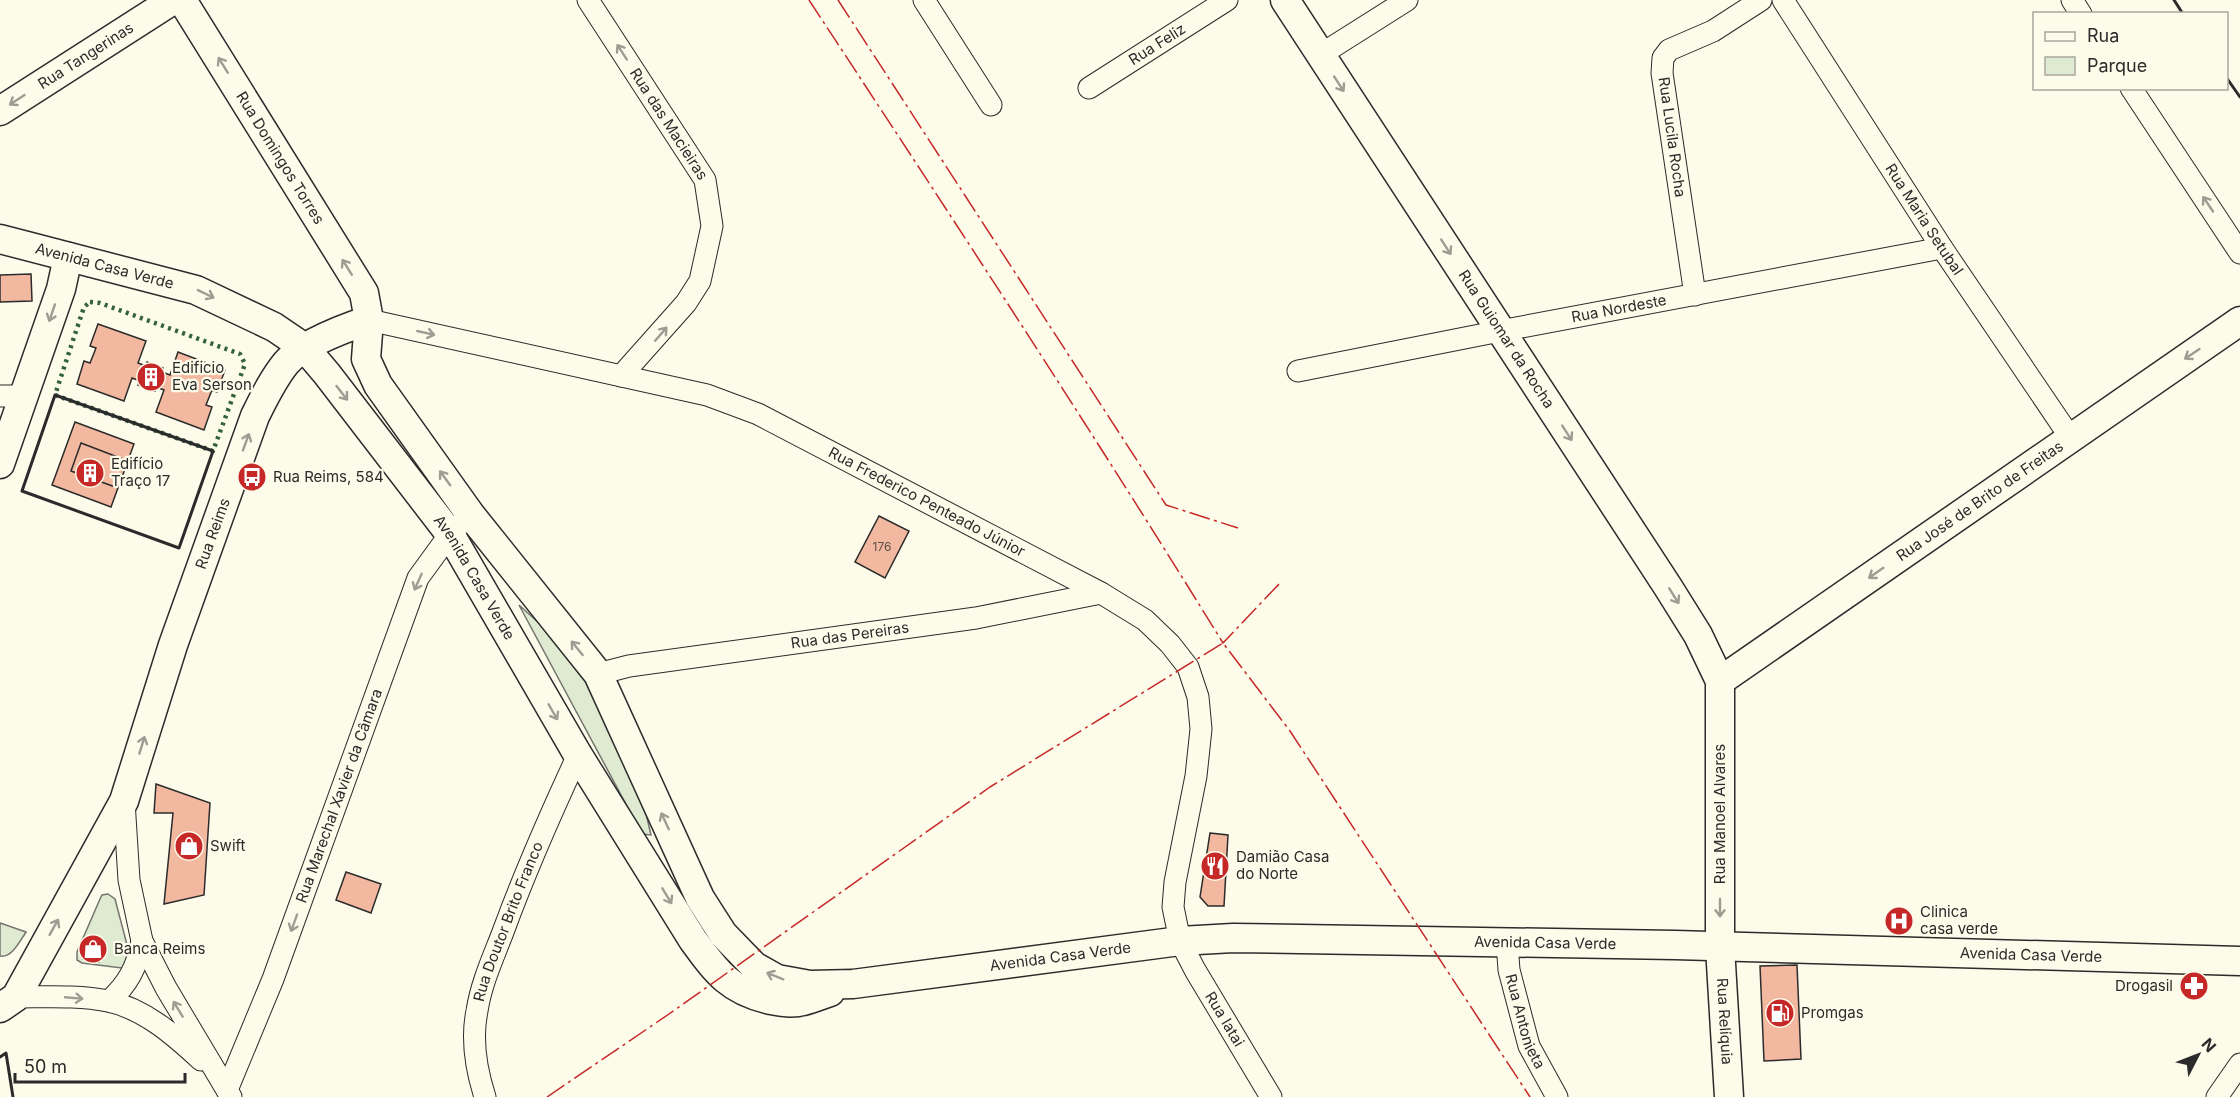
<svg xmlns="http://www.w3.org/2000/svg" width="2240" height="1097" font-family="Inter,sans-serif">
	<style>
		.green { fill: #deebd1; stroke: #74746e; stroke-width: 1.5 }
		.building { fill: #f2b8a0; stroke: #2b2b2b; stroke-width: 1.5 }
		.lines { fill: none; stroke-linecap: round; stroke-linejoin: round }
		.street-casing { stroke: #2b2b2b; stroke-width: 23 }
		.secondary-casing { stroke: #2b2b2b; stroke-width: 31 }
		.street { stroke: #fdfbea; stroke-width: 21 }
		.secondary { stroke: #fdfbea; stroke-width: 28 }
		.hedge { stroke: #34623c; stroke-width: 4.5; stroke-dasharray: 3 4.5; stroke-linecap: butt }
		.wall { stroke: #2b2b2b; stroke-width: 3 }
		.power { stroke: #c62828; stroke-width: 1.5; stroke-dasharray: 21 4.5 3 4.5; stroke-linecap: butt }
		.oneway { stroke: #9e9d94 }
		.labels { text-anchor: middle; stroke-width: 4.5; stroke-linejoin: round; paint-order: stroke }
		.number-label { font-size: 12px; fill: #5d4e48 }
		.street-label { font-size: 15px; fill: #2b2b2b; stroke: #fdfbea }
		.poi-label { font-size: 15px; fill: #2b2b2b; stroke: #fdfbea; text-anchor: start }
	</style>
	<rect width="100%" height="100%" fill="#fdfbea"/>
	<path class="green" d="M519 605 572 653 644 805 651 835 642 834Z
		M108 894 115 899 130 956 129 964 122 968 82 963 77 960V952L100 899 102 895Z
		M0 923 26 932C20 941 12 958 0 956Z"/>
	<path class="building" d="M31 274 32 301 0 302V275Z
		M98 324 146 341 138 363 170 375 178 352 225 370 217 392 212 390 206 405 212 407 204 430 156 412 164 390 132 378 124 401 77 384 84 361 90 363 96 348 90 346Z
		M147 362 163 368 155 391 138 385Z
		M75 422 134 444 111 507 52 485Z
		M81 443 128 461 118 488 71 471Z
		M879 516 909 531 885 578 855 562Z
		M156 784 210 803 204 895 164 904 173 813H154Z
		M1210 833 1228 835 1224 906H1208L1200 897Z
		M346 872 381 884 371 913 336 900Z
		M88 937 103 940 99 962 83 959Z
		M1797 965 1801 1059 1764 1061 1760 966Z"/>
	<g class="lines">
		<g class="street-casing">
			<g id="street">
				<path id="s1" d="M588 0 705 180 712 226 700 281 686 303 621 376"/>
				<path d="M924 0 991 105"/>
				<path id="s2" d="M1783 0 1942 248 2070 437"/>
				<path d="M2072 0 2081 14"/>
				<path d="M1320 55 1407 0"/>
				<path id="s3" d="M1089 88 1227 0"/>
				<path d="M2131 88 2240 253"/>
				<path d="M1695 295 1662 73 1663 58 1669 50 1713 31 1761 0"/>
				<path id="s4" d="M369 320 707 395 758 414 1101 593 1145 620 1170 644 1188 667 1198 697 1201 729 1196 776 1175 882 1173 907 1180 941 1195 970 1271 1097"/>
				<path id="s5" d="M1298 371 1500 331 1942 248"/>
				<path d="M0 396H25"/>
				<path id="s6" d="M598 674 629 666 976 618 1101 593"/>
				<path d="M124 801 129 880 142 941 166 988 231 1097"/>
				<path id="s7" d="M1507 942 1509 970 1529 1046 1557 1097"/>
				<path d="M16 997C46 997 79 995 108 1001 145 1009 175 1036 201 1060"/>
				<path d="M109 1001C128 984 137 967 142 941"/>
				<path id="s8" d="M227 1090 273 979 418 578 450 534 459 525"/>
				<path id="s9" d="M485 1097C476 1069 471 1040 477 1011 481 984 493 958 503 932 525 872 551 813 578 755"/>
				<path d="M2217 1097 2240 1064"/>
			</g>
		</g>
		<g class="secondary-casing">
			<g id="secondary">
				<path id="s10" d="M182 0 364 293 369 320 366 359 378 385 470 514 598 674 700 898 723 934 754 966 777 979 810 985 853 984 1180 941 1233 938 1675 945 2240 961"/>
				<path id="s11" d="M1285 0 1668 587 1698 635 1720 681V947L1729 1097"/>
				<path id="s12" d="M0 111 173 0"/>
				<path id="s13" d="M0 239 196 290 274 327 305 348 327 374 450 534 578 755 693 940C717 973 730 991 771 1000 782 1002 793 1004 803 1001 812 999 821 995 830 992"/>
				<path d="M0 464 61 289 68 257"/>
				<path id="s14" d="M1720 681 2240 321"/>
				<path id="s15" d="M0 1008 16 997 124 801 173 645 255 416C264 398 273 379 286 363 303 343 345 328 369 320"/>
			</g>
		</g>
		<use href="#street" class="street"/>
		<use href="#secondary" class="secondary"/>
		<path class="hedge" d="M90 302 100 303 240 354 245 364 213 451 55 395 84 307Z"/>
		<path class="wall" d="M2174 0 2183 14
			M2226 77 2240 97
			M55 395 213 451 179 548 22 491Z
			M0 1057 6 1053 13 1097"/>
		<path class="power" d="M809 0C949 213 1089 426 1223 643L1280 583
			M838 0 1166 505 1238 528
			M547 1097 669 1014 990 787 1223 643 1290 731 1530 1097"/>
	</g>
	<defs><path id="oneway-shaft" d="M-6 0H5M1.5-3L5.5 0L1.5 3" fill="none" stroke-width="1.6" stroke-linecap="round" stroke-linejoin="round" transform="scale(1.5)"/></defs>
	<g class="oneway">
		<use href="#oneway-shaft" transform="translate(622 52) rotate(-123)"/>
		<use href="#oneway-shaft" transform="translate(223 65) rotate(-122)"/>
		<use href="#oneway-shaft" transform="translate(1339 84) rotate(57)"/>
		<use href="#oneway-shaft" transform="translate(17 100) rotate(147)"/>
		<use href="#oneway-shaft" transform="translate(2208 204) rotate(-124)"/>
		<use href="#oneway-shaft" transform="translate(1446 247) rotate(57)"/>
		<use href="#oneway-shaft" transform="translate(347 267) rotate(-122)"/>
		<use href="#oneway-shaft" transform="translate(206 294) rotate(26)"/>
		<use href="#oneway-shaft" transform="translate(52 313) rotate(109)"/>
		<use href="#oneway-shaft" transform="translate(426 333) rotate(13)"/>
		<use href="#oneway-shaft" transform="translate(661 334) rotate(-49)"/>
		<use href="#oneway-shaft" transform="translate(2192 354) rotate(146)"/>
		<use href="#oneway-shaft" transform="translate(342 393) rotate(52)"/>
		<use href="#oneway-shaft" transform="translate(1567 433) rotate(57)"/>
		<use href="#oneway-shaft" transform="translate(246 442) rotate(-70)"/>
		<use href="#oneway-shaft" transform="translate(445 478) rotate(-126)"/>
		<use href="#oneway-shaft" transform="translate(1876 573) rotate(145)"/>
		<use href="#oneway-shaft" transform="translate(418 582) rotate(114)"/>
		<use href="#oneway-shaft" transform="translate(1674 596) rotate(58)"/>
		<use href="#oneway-shaft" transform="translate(577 648) rotate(-129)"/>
		<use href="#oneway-shaft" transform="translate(553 712) rotate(60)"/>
		<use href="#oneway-shaft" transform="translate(142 745) rotate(-73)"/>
		<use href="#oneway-shaft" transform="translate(665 821) rotate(-115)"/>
		<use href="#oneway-shaft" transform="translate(667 896) rotate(59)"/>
		<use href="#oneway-shaft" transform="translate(1720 908) rotate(90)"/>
		<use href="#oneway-shaft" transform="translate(294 923) rotate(110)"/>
		<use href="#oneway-shaft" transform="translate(54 927) rotate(-61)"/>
		<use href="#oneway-shaft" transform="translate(775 976) rotate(-158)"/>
		<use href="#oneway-shaft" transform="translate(74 998) rotate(5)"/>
		<use href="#oneway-shaft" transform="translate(178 1009) rotate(-121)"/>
	</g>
	<defs>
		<g id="building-disc" transform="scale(1.5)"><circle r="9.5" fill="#c62828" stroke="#fdfbea"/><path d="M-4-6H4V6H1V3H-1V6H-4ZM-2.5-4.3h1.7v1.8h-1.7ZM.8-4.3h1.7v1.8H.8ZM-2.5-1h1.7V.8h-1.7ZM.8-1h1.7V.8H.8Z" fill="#fff"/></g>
		<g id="bus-disc" transform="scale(1.5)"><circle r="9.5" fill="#c62828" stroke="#fdfbea"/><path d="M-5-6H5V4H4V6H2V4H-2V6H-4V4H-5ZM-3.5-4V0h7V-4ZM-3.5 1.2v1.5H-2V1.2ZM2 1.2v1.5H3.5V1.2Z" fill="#fff"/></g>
		<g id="shop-disc" transform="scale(1.5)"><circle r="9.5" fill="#c62828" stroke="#fdfbea"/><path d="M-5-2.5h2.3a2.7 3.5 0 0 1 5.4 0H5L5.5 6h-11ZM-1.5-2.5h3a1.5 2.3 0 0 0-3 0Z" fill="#fff"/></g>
		<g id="restaurant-disc" transform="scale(1.5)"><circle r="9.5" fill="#c62828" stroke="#fdfbea"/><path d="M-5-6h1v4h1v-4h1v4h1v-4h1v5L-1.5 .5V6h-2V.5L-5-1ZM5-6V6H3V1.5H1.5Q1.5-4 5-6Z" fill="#fff"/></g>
		<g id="hospital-disc" transform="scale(1.5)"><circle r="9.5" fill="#c62828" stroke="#fdfbea"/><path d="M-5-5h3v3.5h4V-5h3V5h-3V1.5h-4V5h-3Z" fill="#fff"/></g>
		<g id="pharmacy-disc" transform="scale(1.5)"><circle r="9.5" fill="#c62828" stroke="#fdfbea"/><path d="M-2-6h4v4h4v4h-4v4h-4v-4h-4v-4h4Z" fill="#fff"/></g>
		<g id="fuel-disc" transform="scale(1.5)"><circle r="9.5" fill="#c62828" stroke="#fdfbea"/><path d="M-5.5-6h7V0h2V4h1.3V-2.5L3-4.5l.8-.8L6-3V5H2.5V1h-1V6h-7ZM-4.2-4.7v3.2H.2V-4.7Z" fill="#fff"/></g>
	</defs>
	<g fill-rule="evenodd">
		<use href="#building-disc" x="151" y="377"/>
		<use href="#building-disc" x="90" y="473"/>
		<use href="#bus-disc" x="252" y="477"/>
		<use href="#shop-disc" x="189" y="846"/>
		<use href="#restaurant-disc" x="1215" y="866"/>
		<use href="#hospital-disc" x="1899" y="921"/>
		<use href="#shop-disc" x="93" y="949"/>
		<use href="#pharmacy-disc" x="2194" y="986"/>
		<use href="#fuel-disc" x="1780" y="1013"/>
	</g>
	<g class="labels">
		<g class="number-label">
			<text x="882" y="551">176</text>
		</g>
		<g class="street-label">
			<text dy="5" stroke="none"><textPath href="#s3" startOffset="81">Rua Feliz</textPath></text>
			<text dy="5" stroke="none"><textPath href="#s12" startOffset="102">Rua Tangerinas</textPath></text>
			<text dy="5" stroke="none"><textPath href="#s1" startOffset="148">Rua das Macieiras</textPath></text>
			<text transform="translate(1672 137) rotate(82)" y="5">Rua Lucila Rocha</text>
			<text dy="5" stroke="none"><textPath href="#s10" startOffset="186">Rua Domingos Torres</textPath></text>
			<text dy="5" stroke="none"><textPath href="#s2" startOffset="261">Rua Maria Setubal</textPath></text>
			<text dy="5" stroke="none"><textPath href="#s13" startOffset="108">Avenida Casa Verde</textPath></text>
			<text dy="5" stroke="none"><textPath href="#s5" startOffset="327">Rua Nordeste</textPath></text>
			<text dy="5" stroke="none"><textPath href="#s11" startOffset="405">Rua Guiomar da Rocha</textPath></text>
			<text dy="5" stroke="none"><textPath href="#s14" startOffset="316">Rua José de Brito de Freitas</textPath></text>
			<text dy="5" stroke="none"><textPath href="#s4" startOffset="591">Rua Frederico Penteado Júnior</textPath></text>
			<text dy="5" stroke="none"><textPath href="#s15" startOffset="525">Rua Reims</textPath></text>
			<text dy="5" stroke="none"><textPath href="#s13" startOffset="612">Avenida Casa Verde</textPath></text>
			<text dy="5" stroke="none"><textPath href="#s6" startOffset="255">Rua das Pereiras</textPath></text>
			<text dy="5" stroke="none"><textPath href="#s8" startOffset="315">Rua Marechal Xavier da Câmara</textPath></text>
			<text transform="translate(1720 814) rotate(-90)" y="5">Rua Manoel Alvares</text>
			<text dy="5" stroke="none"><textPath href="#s9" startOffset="182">Rua Doutor Brito Franco</textPath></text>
			<text dy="5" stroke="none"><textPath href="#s10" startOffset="1935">Avenida Casa Verde</textPath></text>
			<text dy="5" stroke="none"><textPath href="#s10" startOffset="2421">Avenida Casa Verde</textPath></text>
			<text dy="5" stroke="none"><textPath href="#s10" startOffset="1449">Avenida Casa Verde</textPath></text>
			<text dy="5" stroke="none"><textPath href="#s4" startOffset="1272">Rua Iatai</textPath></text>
			<text dy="5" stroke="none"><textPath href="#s7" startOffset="82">Rua Antonieta</textPath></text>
			<text dy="5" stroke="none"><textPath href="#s11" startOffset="1149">Rua Relíquia</textPath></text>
		</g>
		<g class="poi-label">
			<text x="172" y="373">Edificio<tspan x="172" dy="17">Eva Serson</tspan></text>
			<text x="111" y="469">Edifício<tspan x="111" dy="17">Traço 17</tspan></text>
			<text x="273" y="482">Rua Reims, 584</text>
			<text x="210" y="851">Swift</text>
			<text x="1236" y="862">Damião Casa<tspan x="1236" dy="17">do Norte</tspan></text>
			<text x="1920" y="917">Clinica<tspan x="1920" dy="17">casa verde</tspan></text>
			<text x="114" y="954">Banca Reims</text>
			<text x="2173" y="991" text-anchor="end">Drogasil</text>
			<text x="1801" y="1018">Promgas</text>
		</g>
	</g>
	<rect x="2033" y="12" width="195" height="78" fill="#fdfbea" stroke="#a9a89e" stroke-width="1.5"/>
	<rect x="2045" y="32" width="30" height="9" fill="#fdfbea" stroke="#a9a89e" stroke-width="1.5"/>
	<text x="2087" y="42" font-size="18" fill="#2b2b2b">Rua</text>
	<rect x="2045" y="57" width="30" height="18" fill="#deebd1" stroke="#a9a89e" stroke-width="1.5"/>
	<text x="2087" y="72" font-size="18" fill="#2b2b2b">Parque</text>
	<g transform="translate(2198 1055) rotate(48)" stroke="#fdfbea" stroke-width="4.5" paint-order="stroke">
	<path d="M0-4.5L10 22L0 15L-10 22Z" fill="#2b2b2b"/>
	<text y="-9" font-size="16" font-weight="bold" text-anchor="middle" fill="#2b2b2b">N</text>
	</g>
	<path d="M15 1073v9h170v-9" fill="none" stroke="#2b2b2b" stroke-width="3"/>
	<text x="24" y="1073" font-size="18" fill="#2b2b2b" stroke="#fdfbea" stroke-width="4.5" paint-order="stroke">50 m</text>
</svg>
